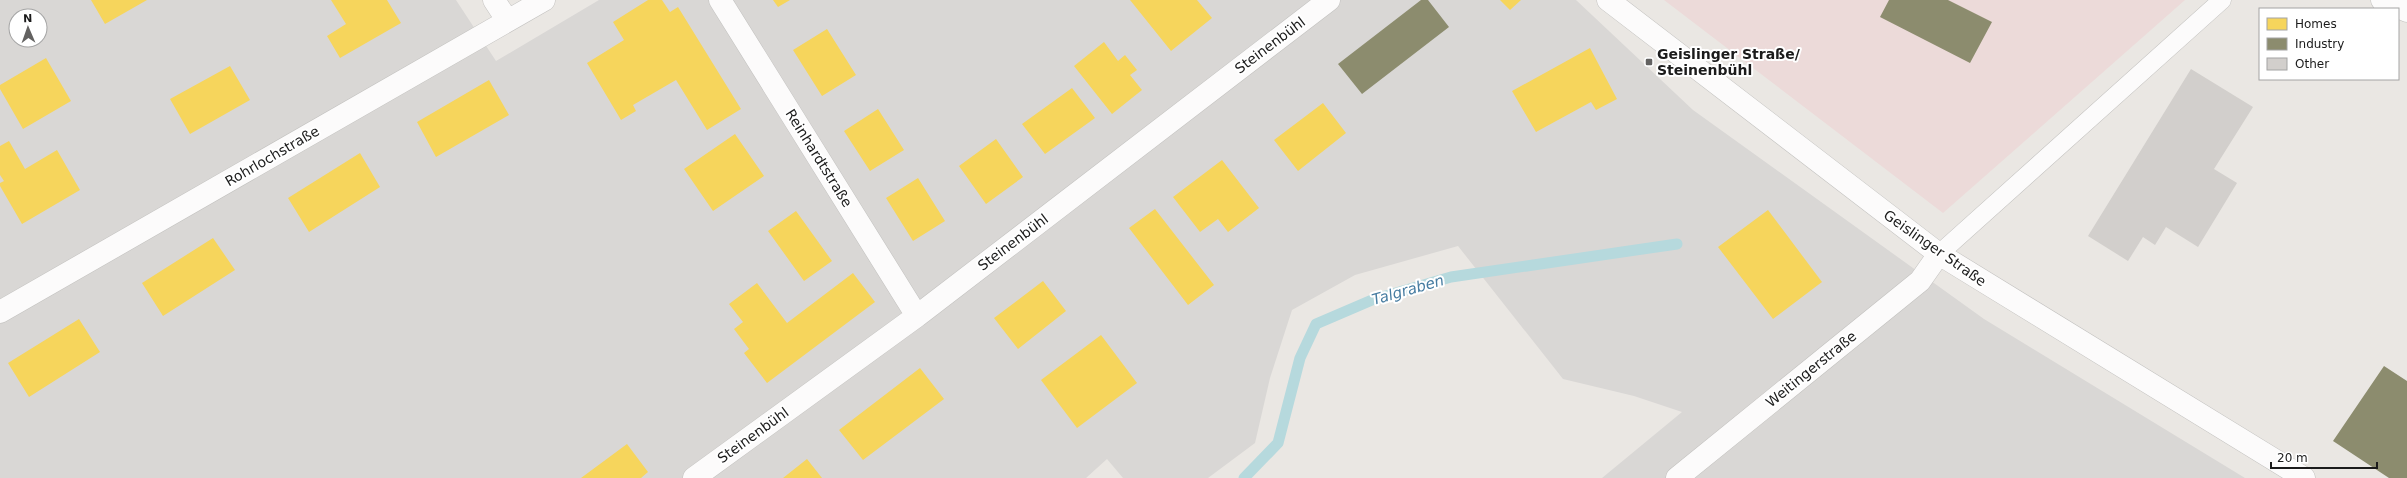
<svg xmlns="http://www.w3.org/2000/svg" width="2407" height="478" font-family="'DejaVu Sans',sans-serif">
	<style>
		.residential { fill: #d9d7d5; fill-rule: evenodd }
		.commercial { fill: #ecdad9 }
		.homes { fill: #f6d55c }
		.industry { fill: #8c8c6e }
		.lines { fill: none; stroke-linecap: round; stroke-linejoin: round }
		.stream { stroke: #b6d9dd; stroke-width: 11 }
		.building { fill: #d2cfcc }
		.lane-casing { stroke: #c2c1bf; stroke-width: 19 }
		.street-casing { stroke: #c2c1bf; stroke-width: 23 }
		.lane { stroke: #fcfbfb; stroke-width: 18 }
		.street { stroke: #fcfbfb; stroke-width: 22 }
		.poi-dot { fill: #636261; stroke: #fff; stroke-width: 1.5 }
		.labels { text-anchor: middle; stroke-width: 4; stroke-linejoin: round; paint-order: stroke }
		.street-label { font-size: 14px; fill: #1b1b1b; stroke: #fff }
		.poi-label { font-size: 14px; font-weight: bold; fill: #1b1b1b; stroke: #fff; text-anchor: start }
		.water-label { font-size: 15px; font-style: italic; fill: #467ca1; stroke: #fff }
	</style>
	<rect width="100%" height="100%" fill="#eae7e3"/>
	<path class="residential" d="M0 0H456L496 61 599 0H1576L1693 110 1984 319 2245 478H1602L1682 412 1634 396 1563 379 1458 246 1355 275 1292 310 1270 378 1255 443 1208 478H1123L1107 459 1086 478H0ZM16 16H40V40H16Z"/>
	<path class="commercial" d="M1664 0H2185L1943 213Z"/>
	<path class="homes" d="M91 0H147L105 24Z
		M331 0H387L401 23 340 58 327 36 346 24Z
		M648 0H662L670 12 678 7 741 109 707 130 676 80 633 105 636 111 621 120 587 63 624 40 613 22Z
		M773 0H790L778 7Z
		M1130 0H1197L1212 18 1171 51Z
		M1500 0H1521L1510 10Z
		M827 29 856 75 822 96 793 50Z
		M1104 42 1118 61 1125 55 1137 70 1130 75 1142 90 1112 114 1074 66Z
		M1590 48 1617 99 1596 110 1591 102 1536 132 1512 91Z
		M46 58 71 101 23 129 0 89V85Z
		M230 66 250 100 190 134 170 99Z
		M489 80 509 115 436 157 417 122Z
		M1072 88 1095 118 1045 154 1022 124Z
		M1323 103 1346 133 1298 171 1274 140Z
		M878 109 904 150 870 171 844 131Z
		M735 134 764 176 713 211 684 169Z
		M996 139 1023 177 986 204 959 166Z
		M9 141 25 169 57 150 80 190 22 224 0 186V183L4 181 0 175V146Z
		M360 153 380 187 309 232 288 198Z
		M1222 160 1259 208 1228 232 1218 219 1200 232 1173 197Z
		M918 178 945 221 913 241 886 198Z
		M1155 209 1214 285 1188 305 1129 228Z
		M1768 210 1822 282 1773 319 1718 247Z
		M796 211 832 261 804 281 768 231Z
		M213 238 235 270 163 316 142 283Z
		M853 273 875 302 767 383 744 353 749 349 734 329 743 322 729 304 757 283 787 323Z
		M1043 281 1066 311 1018 349 994 318Z
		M79 319 100 352 29 397 8 363Z
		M1101 335 1137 383 1077 428 1041 380Z
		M920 368 944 399 863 460 839 430Z
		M627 444 648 472 641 478H581Z
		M807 459 822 478H783Z"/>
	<path class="industry" d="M1421 0H1428L1449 27 1362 94 1338 64Z
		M1889 0H1948L1992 22 1970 63 1880 17Z
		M2384 366 2407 381V478H2389L2333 441Z"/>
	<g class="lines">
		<path class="stream" d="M1244 478 1278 443 1300 358 1316 324 1372 300 1451 277 1677 244"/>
	</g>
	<path class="building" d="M2191 69 2253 107 2214 169 2237 183 2198 247 2166 227 2155 245 2143 237 2128 261 2088 236Z"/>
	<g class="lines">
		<g class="lane-casing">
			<path id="lane" d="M1939 254 2222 0"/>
		</g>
		<g class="street-casing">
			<path id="street" d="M494 0 507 20
				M720 0 917 316
				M1608 0 1939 254 2304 478
				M2382 0 2407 11
				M0 312 544 0
				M694 478 917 316 1329 0
				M1677 478 1920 281 1939 254"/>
		</g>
		<use href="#lane" class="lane"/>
		<use href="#street" class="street"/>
	</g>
	<rect class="poi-dot" x="1645" y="58" width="8" height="8" rx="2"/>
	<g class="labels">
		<g class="street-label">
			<text transform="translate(1270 45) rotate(-37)" y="5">Steinenbühl</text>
			<text transform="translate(272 156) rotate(-30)" y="5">Rohrlochstraße</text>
			<text transform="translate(819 158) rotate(58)" y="5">Reinhardtstraße</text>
			<text transform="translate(1013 242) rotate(-37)" y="5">Steinenbühl</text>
			<text transform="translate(1935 248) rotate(35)" y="5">Geislinger Straße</text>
			<text transform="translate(1811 369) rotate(-39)" y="5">Weitingerstraße</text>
			<text transform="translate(753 435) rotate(-36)" y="5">Steinenbühl</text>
		</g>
		<g class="poi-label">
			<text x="1657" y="59">Geislinger Straße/<tspan x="1657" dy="16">Steinenbühl</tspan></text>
		</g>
		<g class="water-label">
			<text transform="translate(1408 290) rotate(-16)" y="5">Talgraben</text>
		</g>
	</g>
	<rect x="2259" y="8" width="140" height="72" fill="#ffffff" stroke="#a4a4a4"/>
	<rect x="2267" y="18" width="20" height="12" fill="#f6d55c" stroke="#a4a4a4"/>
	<text x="2295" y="28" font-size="12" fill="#1b1b1b">Homes</text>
	<rect x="2267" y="38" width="20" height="12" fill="#8c8c6e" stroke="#a4a4a4"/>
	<text x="2295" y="48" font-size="12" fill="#1b1b1b">Industry</text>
	<rect x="2267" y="58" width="20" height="12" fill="#d2cfcc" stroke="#a4a4a4"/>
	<text x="2295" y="68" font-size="12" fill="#1b1b1b">Other</text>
	<g transform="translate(28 28) rotate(358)"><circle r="19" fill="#ffffff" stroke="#a4a4a4"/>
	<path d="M0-3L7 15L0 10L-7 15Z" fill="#636261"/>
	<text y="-6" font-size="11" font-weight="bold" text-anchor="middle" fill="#1b1b1b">N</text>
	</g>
	<path d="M2271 462v6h106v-6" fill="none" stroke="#1b1b1b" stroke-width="2"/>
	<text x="2277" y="462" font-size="12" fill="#1b1b1b" stroke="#ffffff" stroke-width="3" paint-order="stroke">20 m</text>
</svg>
